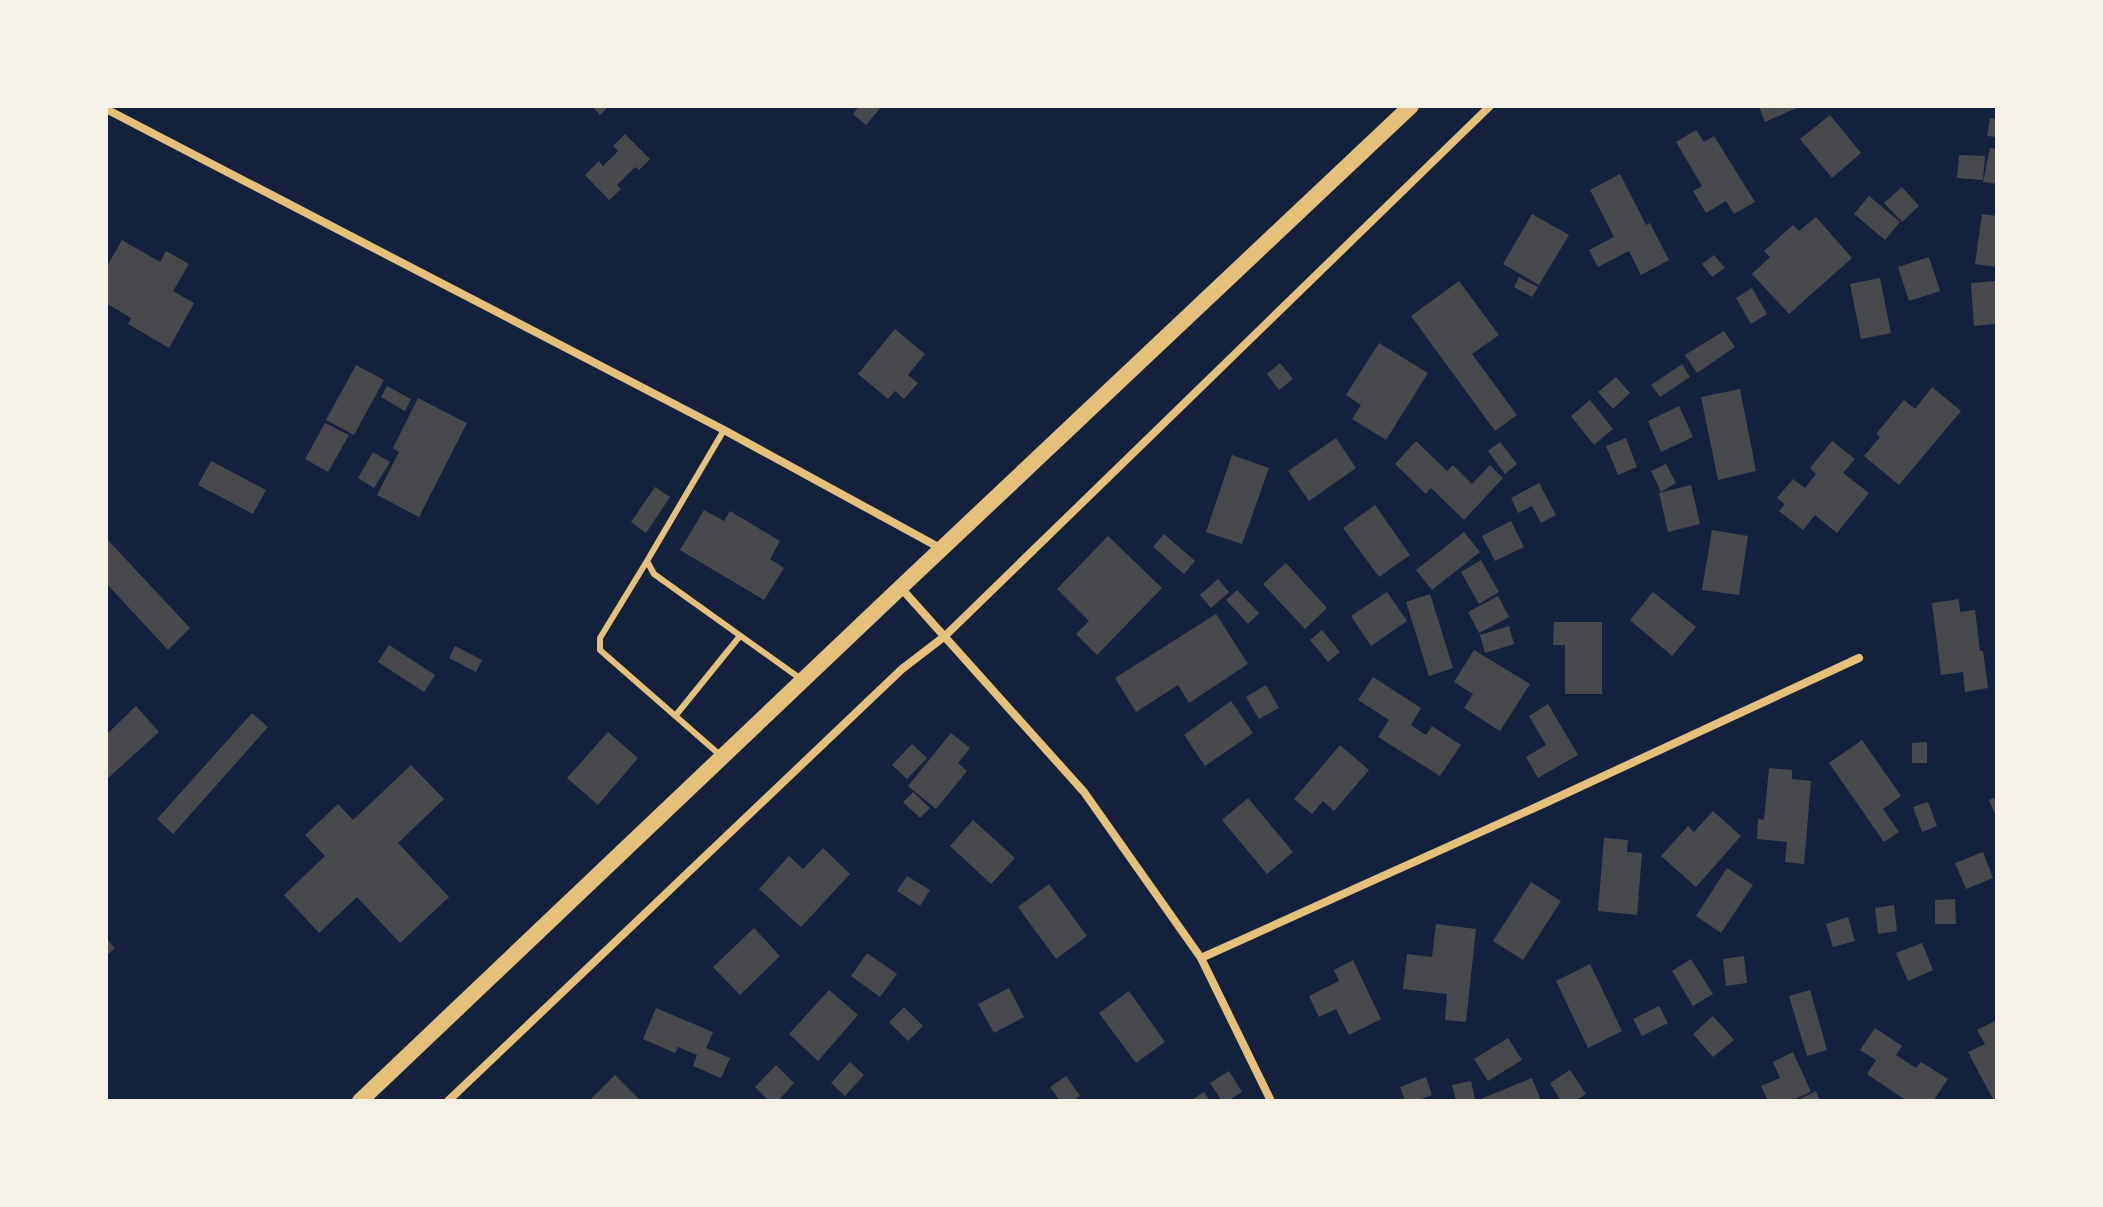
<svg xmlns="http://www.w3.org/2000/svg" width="2103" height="1207" font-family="'Roboto Condensed',sans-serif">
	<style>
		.building { fill: #48494c }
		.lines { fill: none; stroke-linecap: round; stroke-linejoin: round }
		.service { stroke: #e5c07b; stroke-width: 6 }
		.minor { stroke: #e5c07b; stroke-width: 8 }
		.secondary { stroke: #e5c07b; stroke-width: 16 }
	</style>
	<rect width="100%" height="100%" fill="#14213d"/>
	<path class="building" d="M592 106H609L600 115Z
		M859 106H882L866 125 853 114Z
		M1759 106H1801L1765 122Z
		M1830 115 1861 153 1832 178 1800 139Z
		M1990 118 1997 119V137L1987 136Z
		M1696 130 1704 142 1714 136 1755 202 1734 214 1726 201 1706 213 1693 191 1702 186 1676 142Z
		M625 134 650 159 639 170 635 167 617 185 621 189 609 200 585 175 599 161 603 166 618 151 613 146Z
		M1990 148 1997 149V184L1983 182Z
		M1959 155 1985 156 1983 180 1957 178Z
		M1620 174 1646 225 1650 223 1669 260 1641 275 1629 251 1598 267 1589 250 1614 237 1590 190Z
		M1902 187 1919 206 1902 222 1884 203Z
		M1869 196 1900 222 1885 240 1854 214Z
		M1532 214 1569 235 1539 285 1503 264Z
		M1982 214 1997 216V267L1975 264Z
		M1816 217 1852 258 1789 314 1752 274 1770 257 1764 251 1793 225 1799 231Z
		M122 240 160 262 166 251 189 264 173 291 194 303 169 348 128 324 131 318 106 303V268Z
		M1714 255 1725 268 1712 277 1702 264Z
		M1929 257 1940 291 1909 301 1898 267Z
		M1519 277 1538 287 1532 297 1514 287Z
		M1880 278 1891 333 1861 339 1850 284Z
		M1459 281 1499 335 1472 354 1517 415 1495 431 1411 316Z
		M1996 281 1997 324 1974 326 1971 283Z
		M1752 288 1767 314 1751 324 1736 298Z
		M895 329 925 354 908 375 918 383 904 399 895 391 888 399 858 374Z
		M1724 331 1735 347 1697 373 1685 355Z
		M1379 343 1428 373 1386 440 1352 419 1361 405 1346 395Z
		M1280 363 1293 379 1279 390 1267 374Z
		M1682 364 1690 377 1660 397 1651 385Z
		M356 365 384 380 354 435 326 420Z
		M1616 377 1630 393 1613 409 1598 392Z
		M387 386 411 399 405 411 381 397Z
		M1932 387 1961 411 1899 485 1864 456 1880 437 1876 434 1904 400 1915 409Z
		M1740 389 1756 471 1718 480 1701 397Z
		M418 398 467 423 419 517 377 495 399 452 393 448Z
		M1590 400 1613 429 1594 445 1571 416Z
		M1679 406 1693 437 1661 452 1648 421Z
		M325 423 349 435 328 472 305 459Z
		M1336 438 1356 468 1309 501 1288 471Z
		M1626 438 1637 467 1618 475 1606 446Z
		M1416 441 1447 471 1453 465 1472 484 1490 465 1503 478 1464 520 1431 488 1426 494 1395 464Z
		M1832 441 1855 459 1843 473 1869 493 1837 533 1815 515 1803 530 1779 511 1785 504 1777 498 1793 479 1805 488 1816 474 1810 468Z
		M1500 442 1517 464 1505 474 1488 451Z
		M373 452 390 462 374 488 358 478Z
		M1232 455 1269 468 1242 544 1206 532Z
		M211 461 266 490 253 514 198 485Z
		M1666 464 1676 483 1661 492 1651 471Z
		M1539 483 1556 515 1541 523 1532 506 1518 513 1511 498Z
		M1691 485 1700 524 1668 532 1659 493Z
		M655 487 670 497 646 533 631 522Z
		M1375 505 1410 555 1379 577 1343 528Z
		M704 510 724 521 730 511 780 541 770 559 784 568 764 600 680 550Z
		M1511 521 1524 547 1495 561 1482 536Z
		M1712 530 1748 536 1739 595 1702 590Z
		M1464 532 1480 552 1432 590 1416 570Z
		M1164 534 1195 561 1184 574 1153 547Z
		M1108 536 1162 588 1097 655 1076 634 1089 621 1057 589Z
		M106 538 190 628 168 650 106 583Z
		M1481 560 1499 592 1479 604 1461 572Z
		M1286 563 1327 608 1305 629 1263 584Z
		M1218 579 1229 592 1211 608 1200 595Z
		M1237 590 1259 613 1248 624 1226 600Z
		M1387 592 1407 621 1371 646 1351 616Z
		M1653 592 1696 627 1672 656 1630 620Z
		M1430 594 1453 668 1429 676 1406 602Z
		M1498 596 1509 617 1479 633 1468 612Z
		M1959 599 1960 612 1975 610 1980 651H1983L1988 688 1965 692 1963 672 1941 675 1932 603Z
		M1216 614 1248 664 1189 703 1178 685 1136 712 1115 678Z
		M1554 622H1602V694H1565V645H1553Z
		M1509 626 1514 644 1485 653 1480 635Z
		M1322 630 1340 652 1328 662 1310 640Z
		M389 645 435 675 424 692 378 662Z
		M455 646 482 660 476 672 449 658Z
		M1474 650 1530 684 1500 731 1464 708 1473 694 1454 682Z
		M1373 677 1421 708 1411 725 1426 735 1432 726 1461 745 1440 776 1378 737 1389 720 1358 700Z
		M1266 685 1279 708 1259 719 1246 697Z
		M1231 701 1253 733 1205 766 1184 735Z
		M1548 704 1578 755 1538 778 1526 757 1546 745 1529 716Z
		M136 706 159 732 106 780V735Z
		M252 713 268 727 173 834 157 819Z
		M608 732 638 758 598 805 567 778Z
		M951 733 970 748 958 763 967 771 936 809 908 786Z
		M1862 740 1901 796 1883 809 1899 832 1884 842 1829 763Z
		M1927 742V763H1912V743Z
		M912 744 927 758 907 779 892 765Z
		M1340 745 1369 770 1334 811 1323 801 1312 814 1294 799Z
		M411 765 444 799 398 843 449 897 400 943 357 897 319 933 284 895 325 856 305 835 338 804 353 820Z
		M1769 768 1792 770V779L1811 781 1804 864 1785 862 1787 842 1757 839 1758 819 1764 820Z
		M913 792 930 808 920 818 903 802Z
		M1997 797V819L1989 800Z
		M1248 798 1293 852 1267 874 1222 820Z
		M1928 802 1937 826 1922 832 1913 807Z
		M1713 811 1741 836 1696 887 1661 856 1688 826 1694 832Z
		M973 820 1015 858 991 884 950 846Z
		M1604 838 1628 840 1627 852 1642 853 1637 915 1598 911Z
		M823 848 850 874 801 927 759 889 789 856 803 869Z
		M1983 852 1993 878 1966 889 1955 863Z
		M1727 868 1753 885 1721 933 1696 916Z
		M907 876 930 890 920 906 897 891Z
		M1531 882 1561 901 1523 960 1493 941Z
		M1049 884 1087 936 1056 959 1018 907Z
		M1955 899 1956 924H1935V900Z
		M1894 905 1897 931 1878 934 1875 908Z
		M1848 917 1855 941 1833 947 1826 924Z
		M1436 924 1476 929 1466 1022 1445 1020 1447 994 1403 989 1407 954 1432 957Z
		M754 928 780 956 740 995 713 967Z
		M106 938 115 948 106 956Z
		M1922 943 1933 970 1908 981 1896 953Z
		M867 953 897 974 880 997 851 976Z
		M1744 956 1747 983 1726 986 1723 959Z
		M1691 959 1713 994 1693 1006 1672 971Z
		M1353 960 1381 1019 1349 1035 1336 1009 1319 1017 1309 996 1339 981 1334 970Z
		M1590 964 1622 1031 1588 1048 1556 981Z
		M1009 988 1024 1017 994 1033 978 1004Z
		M829 990 858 1015 818 1061 789 1034Z
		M1810 990 1827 1050 1807 1056 1789 996Z
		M1129 991 1165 1042 1136 1063 1099 1013Z
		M1659 1006 1668 1023 1642 1036 1633 1019Z
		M904 1007 923 1026 908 1041 889 1022Z
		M656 1008 713 1032 706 1048 730 1058 721 1078 693 1066 697 1055 678 1047 675 1053 643 1039Z
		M1713 1016 1734 1040 1713 1057 1693 1034Z
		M1995 1021 1997 1025V1101H1994L1968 1052 1985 1044 1977 1030Z
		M1875 1028 1902 1046 1896 1055 1916 1068 1921 1062 1948 1079 1933 1101H1907L1867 1074 1876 1060 1860 1050Z
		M1508 1038 1522 1060 1488 1081 1474 1059Z
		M1793 1052 1811 1092 1790 1101H1768L1761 1086 1780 1078 1773 1062Z
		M850 1062 864 1075 845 1096 831 1083Z
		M776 1065 794 1083 778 1101H769L755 1087Z
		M1570 1070 1586 1094 1575 1101H1561L1550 1083Z
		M1229 1071 1242 1092 1227 1101H1222L1210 1083Z
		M615 1075 641 1101H589Z
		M1066 1076 1080 1096 1072 1101H1060L1050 1087Z
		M1426 1077 1432 1095 1416 1101H1405L1400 1087Z
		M1532 1078 1541 1101H1476Z
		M1471 1081 1475 1099 1456 1101 1452 1085Z
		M1816 1091 1820 1101H1796Z
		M1204 1092 1210 1101H1190Z"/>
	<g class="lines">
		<path class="service" d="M724 430 647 561 654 574 801 679
			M647 561 600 638V650L720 755
			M676 715 740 636"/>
		<path class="minor" d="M106 109 724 430 942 549
			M901 588 1084 792 1201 958 1271 1101
			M1201 958 1543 804 1859 658
			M448 1101 902 669 945 636 1490 106"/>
		<path class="secondary" d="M360 1101 901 587 1411 106"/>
	</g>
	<rect width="2103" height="1207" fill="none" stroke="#f6f1e7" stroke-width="216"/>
</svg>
